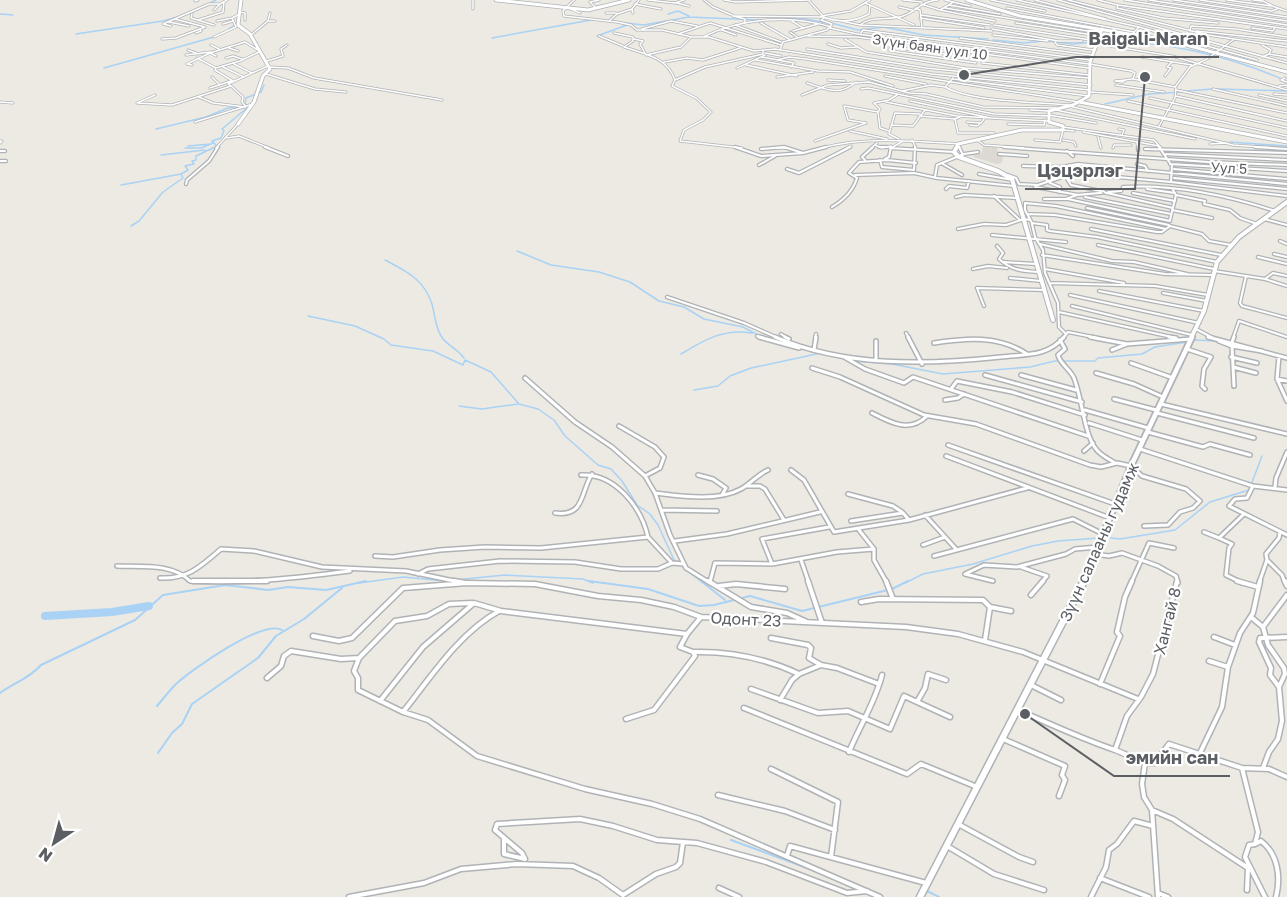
<svg xmlns="http://www.w3.org/2000/svg" width="1287" height="897" font-family="'Golos Text',sans-serif">
	<style>
		.education { fill: #dbd9d1 }
		.lines { fill: none; stroke-linecap: round; stroke-linejoin: round }
		.stream-far1 { stroke: #a9d2f5; stroke-width: 1.5 }
		.stream { stroke: #a9d2f5; stroke-width: 2 }
		.river { stroke: #a9d2f5; stroke-width: 8 }
		.street-far3-casing { stroke: #b0b3b6; stroke-width: 3 }
		.street-far2-casing { stroke: #b0b3b6; stroke-width: 4.5 }
		.street-far1-casing { stroke: #b0b3b6; stroke-width: 6 }
		.street-casing { stroke: #b0b3b6; stroke-width: 7 }
		.secondary-far3-casing { stroke: #afb2b6; stroke-width: 4.5 }
		.secondary-far2-casing { stroke: #afb2b6; stroke-width: 6 }
		.secondary-far1-casing { stroke: #afb2b6; stroke-width: 8 }
		.secondary-casing { stroke: #afb2b6; stroke-width: 9 }
		.street-far3 { stroke: #fff; stroke-width: 1.5 }
		.street-far2 { stroke: #fff; stroke-width: 2 }
		.street-far1 { stroke: #fff; stroke-width: 3 }
		.street { stroke: #fff; stroke-width: 4 }
		.secondary-far3 { stroke: #fff; stroke-width: 3 }
		.secondary-far2 { stroke: #fff; stroke-width: 4 }
		.secondary-far1 { stroke: #fff; stroke-width: 4.5 }
		.secondary { stroke: #fff; stroke-width: 6 }
		.street-bridge-casing { stroke: #b0b3b6; stroke-width: 4.5; stroke-linecap: butt }
		.street-bridge { stroke: #fff; stroke-width: 2 }
		.labels { text-anchor: middle; stroke-width: 4.5; stroke-linejoin: round; paint-order: stroke }
		.far-street-label { font-size: 14px; fill: #5b5e62; stroke: #fff }
		.street-label { font-size: 16px; fill: #5b5e62; stroke: #fff }
		.leader { fill: none; stroke: #5b5e62; stroke-width: 2 }
		.callout-dot { fill: #5b5e62; stroke: #fff; stroke-width: 2 }
		.callout-label { font-size: 18px; text-anchor: middle; font-weight: bold; fill: #5b5e62; stroke: #fff; stroke-width: 4.5; stroke-linejoin: round; paint-order: stroke }
	</style>
	<rect width="100%" height="100%" fill="#eceae3"/>
	<path class="education" d="M983 146 997 147 998 154 1003 155 1002 163 996 164 974 157 973 154 982 153Z"/>
	<g class="lines">
		<path class="stream-far1" d="M210 3 216 0
			M194 11 203 7
			M0 14 13 15
			M668 14 678 11 689 16
			M785 19 800 18 827 23
			M625 23 644 25 689 17 759 20
			M831 23 858 30 884 27 924 35 988 39
			M229 29 236 24
			M76 34 163 21 181 16
			M597 36 627 25
			M492 38 591 20
			M993 40 1024 43 1043 41
			M1048 41 1073 44 1093 42
			M1099 42C1156 38 1234 57 1286 81
			M104 68 214 37
			M1217 89 1287 91
			M1187 91 1212 89
			M1105 104 1149 94 1182 92
			M156 129 206 117 228 108 241 107
			M1230 142 1287 146
			M188 146 211 144
			M185 148H201L213 143
			M161 155 205 150
			M121 185 181 174
			M131 226 139 221 163 192 183 178 181 174 188 170 185 166 194 164 192 161 196 160V156L217 146 212 141 221 138 224 131 222 129 248 107 245 104 246 98 261 92 264 85
			M517 251 551 265 599 272 630 282 659 301 684 307 704 319 743 327 758 335
			M385 260C406 271 424 279 432 304 435 315 435 326 441 336 447 346 457 348 464 358
			M308 316 355 326 384 339 391 345 433 351 463 365 465 360 491 372 519 404 538 409 554 420 565 436 598 465 611 469 622 481 637 505 650 514 658 525 674 560 703 583
			M1194 340 1217 341
			M800 348 815 352
			M681 354C704 340 724 328 752 333
			M835 356 844 359
			M852 361 892 364 943 374 1030 367 1055 361H1095L1098 358 1142 354 1155 347 1187 342
			M694 390 718 386 730 376 751 368 821 353
			M459 406 482 409 518 404
			M1104 537 1120 539 1175 530 1210 502 1249 490 1262 456
			M454 580 505 575 583 579 593 583
			M359 583 403 577 446 581
			M905 583 923 574 973 564 1032 546 1058 541 1099 538"/>
		<path class="stream" d="M589 581 648 589 699 606 714 605 750 596 802 611 892 589 908 581
			M701 581 725 600
			M0 693C14 683 30 678 41 665L135 620 163 595 225 585 268 590 288 587 326 590 366 581
			M157 706C163 699 169 691 176 684 191 670 263 619 282 630
			M158 753 172 733 182 724 192 704 258 658 276 636 304 619 342 588
			M731 840 815 871
			M927 891 939 897"/>
		<path class="river" d="M45 616 112 612 149 606"/>
		<g class="street-far3-casing">
			<path id="street-far3" d="M473 0V9
				M574 0 563 11 564 16 617 22 631 25 637 30H662L692 37H709L754 51 775 49 932 74 1090 90
				M648 0 675 3 684 0
				M704 0 713 7 732 15
				M724 0 735 2 810 0
				M903 0 922 2
				M945 0 970 6
				M991 0 1045 11
				M1017 0 1139 27 1134 32 1135 34
				M1035 0 1106 19
				M1058 0 1287 63
				M1068 0 1208 35 1287 47
				M1098 0 1118 5 1287 29
				M1125 0 1287 25
				M1149 0 1287 21
				M1174 0 1287 17
				M1200 0 1272 11 1277 9
				M1227 0 1272 6 1287 11
				M1253 0 1261 1
				M1261 0 1271 5
				M195 1 198 0
				M809 1 822 15
				M677 3 689 6
				M865 3 870 5 869 14C854 22 837 23 821 16L851 11 870 0
				M635 4 661 9
				M921 4 940 10 952 3
				M870 5 914 25
				M949 5 1000 14
				M1118 5 1117 8 1163 18 1218 23
				M899 7 912 10
				M596 8 590 2 599 0
				M915 8 920 10 922 28
				M945 8 1100 33
				M1007 8 1134 32
				M571 9 580 13
				M214 10 220 4
				M940 10 995 21
				M239 12 245 13V20
				M606 13H616
				M633 13 632 9 639 0
				M192 14 191 18 214 25
				M921 15 990 25
				M920 18 984 28
				M198 20 223 12 224 2
				M837 20 860 25 992 31
				M217 21 232 18
				M268 21H275
				M609 21 617 14 632 9
				M792 21 803 28
				M169 22 189 26
				M745 22V19L733 16 822 17
				M761 23 789 39
				M1016 23 1099 36
				M223 24 233 21
				M735 25 781 42
				M860 25C872 15 888 21 903 16 917 11 921 1 938 0
				M994 25 1097 41
				M171 26 163 24 209 4H220L227 0
				M1139 27 1257 60
				M830 28 857 34 1089 64
				M1252 28 1273 31 1275 27
				M642 29 671 21 697 26
				M992 29 1058 41H1082
				M722 30 736 35
				M793 31 818 24
				M1190 31 1191 26 1236 29 1287 37
				M1196 31 1287 41
				M790 32 797 37
				M196 33 201 31 200 29
				M614 33 633 37V41L624 47C645 54 667 57 675 80L672 86 696 98 711 112 703 120 684 130 680 141 742 148
				M861 33 863 30 1090 60
				M678 34 710 23 781 45
				M251 35 268 21 270 13
				M993 35 1048 41
				M599 36 623 46
				M808 36 857 37 1088 68
				M214 37 236 27 232 18 238 15
				M703 37C740 18 791 14 831 27
				M960 38 1092 55
				M162 39 176 38 205 27 175 19
				M634 39 643 41 640 44 646 55 681 47 690 38
				M845 39 866 52 965 68 1089 78
				M1055 42 1057 45 1093 50
				M884 43 892 47 889 50 891 51 976 63
				M828 44 841 48 857 47
				M1097 44 1172 56 1287 90
				M211 45 219 49
				M1262 45 1271 50 1269 54
				M892 47 983 59
				M229 48 238 51
				M807 49 926 68 1091 85
				M188 50 198 54
				M780 50 783 42 827 30 832 24 821 20 824 18
				M765 53 781 56
				M186 55 211 52
				M216 56 210 53 245 42 258 50
				M762 57 794 63 791 67
				M1142 57 1192 65
				M1262 57 1269 54 1287 57
				M197 58 216 68 215 70 233 81
				M226 58 233 56 242 59
				M756 60 818 71 850 72 893 86
				M777 60 789 57 806 59 1079 102
				M267 61 283 56 281 49 287 45
				M664 62 687 58 703 60 740 48
				M982 63 1089 75
				M234 64 252 73
				M1090 64 1131 71 1135 73 1133 79 1175 87
				M192 65 187 64 210 53
				M746 65 797 76
				M223 67 244 77
				M269 67 288 68 314 78 442 100
				M216 68 240 61 259 52
				M737 68 765 55
				M266 74 315 89 346 92
				M885 76 926 84
				M1165 76 1171 68 1167 67 1172 62
				M212 77 219 84
				M777 77 813 72
				M1285 78 1281 80 1287 82
				M953 79 1089 96
				M675 80 705 67 763 54V51
				M828 80 845 81
				M1125 80 1123 82 1115 81Z
				M1125 80 1132 79
				M807 83C826 89 839 97 856 82
				M1116 85 1164 92
				M231 86 243 97 242 102 246 107
				M1279 86 1287 85
				M945 87C972 102 1036 102 1069 105
				M1175 87 1190 67 1207 59 1233 40
				M210 88 231 81
				M861 89 868 88 994 114 1050 116
				M1213 89 1287 106
				M1176 90 1287 113
				M902 91 931 85 945 87 953 78
				M1090 92 1133 95
				M1274 94 1287 95
				M155 95 137 103 172 105 231 86 228 84 268 66
				M802 95 828 85 869 82 909 93 926 94 983 107 1056 108
				M1259 95 1287 101
				M1176 96 1287 121
				M199 97 213 103 245 107
				M1150 98 1287 128
				M910 101 991 118 1049 121
				M1128 101 1287 136
				M0 102 13 103
				M886 102 957 116 991 118
				M1069 106 1233 145 1275 148
				M1030 110 1049 111
				M1056 110 1195 139
				M1049 115 1096 123
				M919 116 955 119
				M962 116 955 119 958 133H994
				M195 122 253 104
				M967 122 981 123 984 119
				M866 123 848 120 844 106 878 112
				M1008 124 1044 125 1045 120
				M891 125 913 126 925 110
				M970 125 977 126 981 123
				M1063 127 1154 140 1161 148
				M1158 128 1175 98 1176 88
				M1119 129 1124 130 1122 135
				M850 131 887 139
				M889 131 880 128 878 112 880 109 874 103 889 100 897 95
				M1083 132 1159 146
				M1098 137 1101 148
				M227 138 239 136 269 148
				M899 139 889 134 895 113 920 114
				M912 140 916 148
				M977 140 984 145 1024 148
				M1035 140 1060 142 1063 130 1074 131
				M1063 140 1074 142 1076 146
				M0 141H2L0 143
				M815 141 866 123
				M1137 143 1138 148
				M1210 144 1227 143
				M875 145 882 148 891 146
				M958 145 960 148
				M216 148 238 124
				M771 148H788
				M821 148C865 136 913 141 958 144
				M847 148 851 146
				M871 148 877 143
				M891 148 903 141
				M1113 148 1114 145H1131"/>
		</g>
		<g class="street-far2-casing">
			<path id="street-far2" d="M265 147 288 156
				M735 147 761 156 803 153
				M879 147H888
				M959 147 963 155
				M1004 147 1208 162 1287 165
				M1138 147V150
				M1255 147 1287 149
				M890 148 954 152
				M761 149 784 147 803 153 826 147
				M1145 149 1287 153
				M0 151H5
				M1067 151 1073 156
				M999 154 1027 156
				M1164 154 1287 160
				M885 159 889 157 891 147
				M865 160 862 157 873 147
				M880 160 882 167 914 170
				M0 161H6
				M943 164 962 175
				M1137 164 1145 166 1148 171
				M1170 164 1287 171
				M759 165 775 156
				M1023 166 1061 167 1078 164 1287 184
				M787 169 799 173 850 147
				M1174 169 1287 179
				M914 170 915 147
				M979 174 1013 180
				M855 175 914 173 937 178 1014 186
				M1008 175 1016 178 1019 184 1038 185 1074 173 1171 182 1172 166 1159 147
				M935 177 937 165 964 154 978 152
				M1066 177 1071 185 1101 191
				M1174 178 1287 189
				M1171 182 1287 196
				M1050 183 1060 187 1059 192
				M186 184 187 180 209 161 218 147
				M1035 187 1078 195
				M946 189 949 186 967 188 969 181
				M1147 189 1175 193
				M1107 193 1173 208
				M1133 193 1175 201
				M1176 195 1205 201 1204 204 1230 210 1240 218 1257 224
				M994 196 1020 220
				M956 197 964 195 1017 198
				M1085 197 1171 214
				M1044 199H1068L1170 221
				M1066 199 1077 195 1121 191 1123 187C1175 184 1226 195 1275 211
				M832 207C844 200 853 191 857 178L849 173 859 162 887 160 916 163
				M1087 208 1169 225
				M1172 210 1212 218
				M1027 214 1055 215 1157 232H1162L1170 226
				M1264 219 1287 225
				M1170 220 1176 195 1173 190
				M1032 224 1035 237 1043 250 1045 273 1058 303 1059 327 1065 333
				M1170 226 1202 234 1209 241 1231 245
				M958 229 984 224 1006 225 1024 219 1030 220
				M1091 229 1221 255
				M1166 229 1056 206 1025 203V210L1032 223 1047 225V230L1050 231 1097 237 1217 262
				M992 235 1066 242
				M1280 241 1287 244
				M1040 244 1112 261 1134 262 1187 274
				M1098 245 1214 269
				M997 246 1003 253 999 259C1011 270 1022 271 1038 272
				M1274 254 1287 257
				M1042 255 1165 274 1212 275
				M1258 257 1287 264
				M1004 262 1035 264
				M973 269 988 266 1007 268
				M1045 269 1124 283
				M1214 271 1265 279 1273 273 1287 276
				M1246 276 1240 303 1242 306 1287 318
				M1010 278 1041 281
				M1265 279 1287 286
				M1050 283 1155 286 1208 295
				M1099 291 1204 311
				M1163 293 1207 301
				M1070 295 1199 323
				M667 297 744 323 778 338
				M984 306 977 288 1044 290
				M1072 306 1192 335
				M1059 312 1176 338
				M1196 329 1213 338
				M906 333 909 338
				M781 334 787 338
				M757 336 764 338
				M815 338 816 334
				M1063 338 1068 332 1098 338
				M1233 338 1239 321 1287 337"/>
		</g>
		<g class="street-far1-casing">
			<path id="street-far1" d="M759 337 799 348
				M775 337C845 367 926 365 1001 357 1026 354 1047 357 1064 337
				M785 337 789 339
				M908 337 922 364
				M1090 337 1127 344 1191 339
				M1169 337 1176 338
				M1208 337 1287 358
				M1060 340 1065 349 1058 355C1060 364 1070 369 1074 378 1082 398 1084 434 1096 449 1100 455 1109 459 1115 463
				M876 341V359
				M1219 341 1232 346
				M1232 342 1234 337
				M934 343C967 338 998 335 1027 354
				M1187 349 1211 357 1204 369 1202 386 1205 389
				M814 350 816 337
				M1112 350 1127 344
				M1279 356 1277 379 1287 401
				M844 357 865 369 904 383 913 377 1088 436
				M1231 357 1257 363
				M1131 363 1173 378
				M1233 367 1256 373
				M812 368 840 377 924 415 976 424 1090 465 1101 467 1117 463 1131 466 1142 476 1186 489 1200 501 1193 508 1180 512 1168 525 1144 526
				M1096 373 1134 384 1163 397
				M985 375 1082 402
				M1021 375 1076 390
				M525 378 575 422 612 447 645 476 655 493 670 535 686 568 710 583
				M1277 379 1287 381
				M1234 386 1232 346 1262 351
				M951 389 957 381 1012 392 1085 415
				M1114 399 1156 410
				M945 400 958 398 964 394
				M1161 404 1287 434
				M1085 410 1148 428
				M872 413C891 423 910 433 927 416
				M1157 413 1254 438
				M1089 423 1142 440
				M619 426 655 447 664 457 660 468 645 476
				M1148 432 1203 447 1210 444 1250 455
				M948 445 1115 504
				M1140 449 1253 486 1287 490
				M1084 451 1093 443
				M946 456 1110 518
				M791 470 804 480 834 532 909 520 1027 488
				M581 475C615 473 641 507 648 537
				M698 475 713 479 726 488 722 495
				M747 486H760L765 489 784 520
				M1253 486 1247 498 1235 499 1229 506 1287 535
				M1275 487 1276 478 1287 452
				M655 493C680 496 717 502 741 489 750 484 757 475 768 470
				M848 494 893 506 902 512
				M661 510 717 511
				M555 513C585 517 580 493 592 474
				M925 515 956 549
				M851 521 903 513 909 520
				M859 530 874 549
				M1204 532 1219 538
				M675 541 727 534 820 512
				M923 545 945 537
				M1095 554 1109 556 1122 553 1158 566 1176 576 1178 583
				M375 556 393 557 440 550 485 547 541 548 648 537 672 563
				M934 556 1073 519 1103 534
				M801 560 809 583
				M1267 560 1282 575 1285 583
				M772 564 762 539 829 527
				M117 566C141 567 172 563 190 581 244 584 296 578 350 571
				M1021 567 1047 576 1041 583
				M418 574 428 569 500 561 575 562 621 569H658L672 563 684 564
				M160 578C188 579 200 567 221 549L254 551 322 567 406 571 464 583
				M993 581 965 574 984 565 1017 567 1066 554 1075 549 1098 547
				M710 582 715 563 772 564 837 552 874 549V560L887 583
				M1131 583 1149 543 1174 548
				M1242 583 1226 575 1229 548 1232 544 1219 538 1244 514
				M1259 583 1267 560 1266 554 1279 538 1280 532"/>
		</g>
		<g class="street-casing">
			<path id="street" d="M193 581H267
				M454 581 466 583
				M708 581 751 607 787 613 807 622
				M808 581 822 623
				M886 581 893 599
				M1237 581 1258 587
				M1285 581 1287 586
				M719 586 736 584 785 589
				M1031 595 1043 581
				M861 602 879 599 983 600 990 607 985 640
				M990 607 1011 611
				M1251 617 1263 627 1268 645 1284 668 1285 674 1279 687 1282 721 1278 739 1269 752 1263 768
				M1263 627 1287 595
				M313 636 339 641 352 638 403 588 467 583 535 584 598 596 641 600 674 607 701 617
				M1214 637 1235 645
				M771 638 808 645 811 648 809 658 821 665
				M693 652C731 651 765 658 799 674L792 680 780 700
				M359 658 395 621 427 616 449 604 472 603
				M1209 661 1228 667
				M799 674 821 665 837 668 879 684
				M267 678 281 666 284 656 291 651 341 659 359 658 354 671 358 678V690L403 712 428 720 477 756 585 789 652 804 700 819 880 897
				M1100 684 1120 636 1117 632 1125 597 1132 581
				M1031 685 1061 700
				M1279 687 1270 675 1271 668 1259 642 1260 638 1287 637
				M751 689 818 713 848 711 890 729 904 696 950 717
				M380 701 423 647 474 603 501 611 687 634 701 617 906 627 958 634 1023 652 1138 699
				M917 702 925 688 928 674 946 680
				M744 708 907 774 921 764 977 787
				M1018 710C1050 724 1082 739 1115 750 1129 755 1140 763 1155 763L1169 744 1242 768 1269 769 1287 777
				M403 712C431 677 459 633 499 611
				M626 719 654 710 695 656 693 652 680 647 687 634
				M1003 739 1065 766 1062 775 1065 780 1059 796
				M1115 750 1127 716 1141 697 1153 674 1177 581
				M849 752C860 725 875 703 882 675
				M1200 753 1222 707 1228 667 1240 633 1253 613 1260 581
				M1145 763 1142 784 1144 797 1152 810 1158 897
				M1242 768 1258 832 1255 844 1249 845 1245 857 1265 897
				M771 769 838 802 831 857
				M718 795 785 811 835 830
				M1152 810 1173 819 1248 868 1247 890
				M958 824 1019 857 1033 862
				M504 838V854L525 859 522 853 495 830 497 824 580 819 613 826 657 840 697 843 766 862 847 893 867 891
				M1255 844 1261 841C1278 854 1281 877 1276 897
				M947 846 994 874 1044 890
				M787 856 790 846 926 883
				M1100 878 1149 897
				M719 888 739 897
				M1158 893 1168 897
				M349 897 424 883 461 869 517 864 573 866 599 878 623 895 656 874 676 867 680 863 683 842
				M1091 897 1106 867 1109 850 1117 844 1134 821 1153 826"/>
		</g>
		<g class="secondary-far3-casing">
			<path id="secondary-far3" d="M496 0 588 10 629 0
				M967 0 1020 16 1171 41 1287 72
				M1079 102 1287 142
				M238 124 254 102 263 76 270 69 250 34 238 25 241 0
				M1063 130V126L1049 122V111L1073 105 1089 96 1090 62 1102 29
				M956 148 958 144 1022 130H1063"/>
		</g>
		<g class="secondary-far2-casing">
			<path id="secondary-far2" d="M957 147 954 152 959 157 998 171 1012 179 1053 320
				M1191 338 1204 311 1217 262 1239 237 1287 202"/>
		</g>
		<g class="secondary-far1-casing">
			<path id="secondary-far1" d="M1083 583 1131 466 1192 337"/>
		</g>
		<g class="secondary-casing">
			<path id="secondary" d="M920 897 1084 581"/>
		</g>
		<use href="#street-far3" class="street-far3"/>
		<use href="#street-far2" class="street-far2"/>
		<use href="#street-far1" class="street-far1"/>
		<use href="#street" class="street"/>
		<use href="#secondary-far3" class="secondary-far3"/>
		<use href="#secondary-far2" class="secondary-far2"/>
		<use href="#secondary-far1" class="secondary-far1"/>
		<use href="#secondary" class="secondary"/>
		<g class="street-bridge-casing">
			<path id="street-bridge" d="M1103 191 1106 193"/>
		</g>
		<use href="#street-bridge" class="street-bridge"/>
	</g>
	<g class="labels">
		<g class="far-street-label">
			<text transform="translate(930 47) rotate(8)" y="5">Зүүн баян уул 10</text>
			<text transform="translate(1229 168) rotate(3)" y="5">Уул 5</text>
		</g>
		<g class="street-label">
			<text transform="translate(1099 542) rotate(-66)" y="6">Зүүн салааны гудамж</text>
			<text transform="translate(746 619) rotate(3)" y="6">Одонт 23</text>
			<text transform="translate(1167 621) rotate(-76)" y="6">Хангай 8</text>
		</g>
	</g>
	<path class="leader" d="M964 75L1076 57H1219M1145 77L1135 189H1025M1025 714L1114 776H1230"/>
	<g class="callout-dot">
		<circle cx="964" cy="75" r="6"/>
		<circle cx="1145" cy="77" r="6"/>
		<circle cx="1025" cy="714" r="6"/>
	</g>
	<g class="callout-label">
		<text x="1148" y="45">Baigali-Naran</text>
		<text x="1080" y="177">Цэцэрлэг</text>
		<text x="1172" y="764">эмийн сан</text>
	</g>
	<g transform="translate(54 843) rotate(216)" stroke="#ffffff" stroke-width="4.5" paint-order="stroke">
	<path d="M0-4.5L10 22L0 15L-10 22Z" fill="#5b5e62"/>
	<text y="-9" font-size="16" font-weight="bold" text-anchor="middle" fill="#5b5e62">N</text>
	</g>
</svg>
